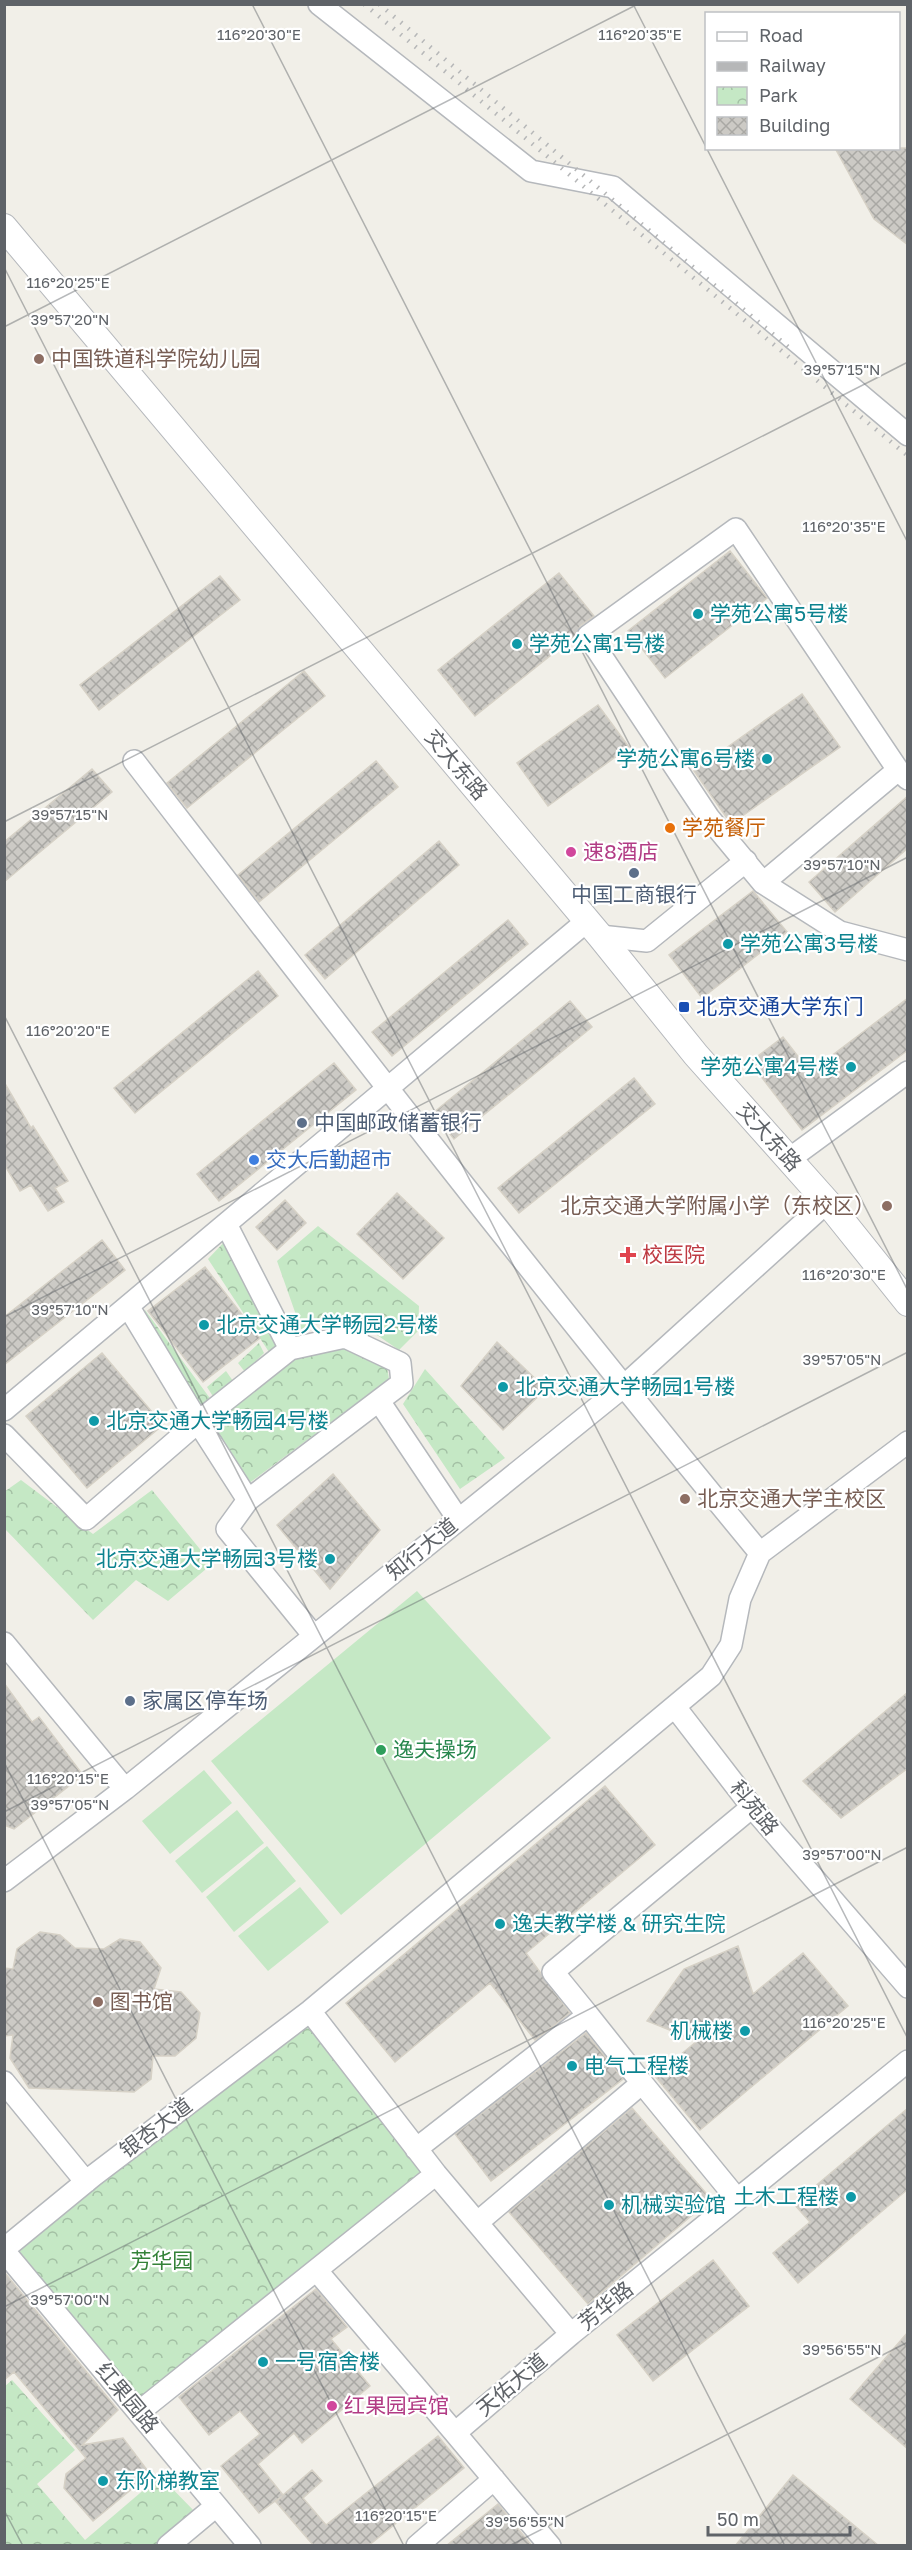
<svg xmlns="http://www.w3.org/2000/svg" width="912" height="2550" font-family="'Golos Text','Noto Sans SC',sans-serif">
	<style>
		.park { fill: url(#park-crowns) }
		.pitch { fill: #c5e8c5 }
		.building { fill: url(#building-cross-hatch); stroke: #d6d1c6; stroke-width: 1.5 }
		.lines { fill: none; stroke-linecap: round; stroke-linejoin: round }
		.minor-casing { stroke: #b5b8bc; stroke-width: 24 }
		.tertiary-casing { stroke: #b5b8bc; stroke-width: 28 }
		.minor { stroke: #fff; stroke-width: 21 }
		.tertiary { stroke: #fff; stroke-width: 26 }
		.rail { stroke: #b6b7b8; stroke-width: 4.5; stroke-dasharray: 1.5 8; stroke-linecap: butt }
		.ticks { fill: none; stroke: #5f6368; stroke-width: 1.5; stroke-opacity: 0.45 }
		.education-dot { fill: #8d6e63; stroke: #fff; stroke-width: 2 }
		.culture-dot { fill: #0f9aa8; stroke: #fff; stroke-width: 2 }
		.food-dot { fill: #e8710a; stroke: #fff; stroke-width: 2 }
		.hotel-dot { fill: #d1479c; stroke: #fff; stroke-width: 2 }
		.service-dot { fill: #5c6f8a; stroke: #fff; stroke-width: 2 }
		.transit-dot { fill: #1a4fb4; stroke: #fff; stroke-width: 2 }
		.shop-dot { fill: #3f7fe0; stroke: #fff; stroke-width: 2 }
		.health-dot { fill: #e0444e; stroke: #fff; stroke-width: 2 }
		.leisure-dot { fill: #2e9e5b; stroke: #fff; stroke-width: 2 }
		.labels { text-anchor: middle; stroke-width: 4.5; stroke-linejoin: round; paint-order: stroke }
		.education-label { font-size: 21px; fill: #785e54; stroke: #fff; text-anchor: start }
		.culture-label { font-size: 21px; fill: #0d838f; stroke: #fff; text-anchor: start }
		.street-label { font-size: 21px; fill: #5f6368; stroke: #fff }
		.food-label { font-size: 21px; fill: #c56008; stroke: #fff; text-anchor: start }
		.hotel-label { font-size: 21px; fill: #b23c85; stroke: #fff; text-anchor: start }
		.service-label { font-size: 21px; fill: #4e5e75; stroke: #fff; text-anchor: start }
		.transit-label { font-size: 21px; fill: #164399; stroke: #fff; text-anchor: start }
		.shop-label { font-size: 21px; fill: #366cbe; stroke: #fff; text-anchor: start }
		.health-label { font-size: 21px; fill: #be3a42; stroke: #fff; text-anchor: start }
		.leisure-label { font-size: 21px; fill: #27864d; stroke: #fff; text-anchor: start }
		.park-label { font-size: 21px; fill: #348238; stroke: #fff }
		.ticks-label { font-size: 15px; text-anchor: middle; fill: #5f6368; stroke: #fff; stroke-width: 4.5; stroke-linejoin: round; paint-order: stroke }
	</style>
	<defs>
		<pattern id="park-crowns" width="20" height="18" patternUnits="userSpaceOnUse" patternTransform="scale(1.5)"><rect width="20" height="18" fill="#c5e8c5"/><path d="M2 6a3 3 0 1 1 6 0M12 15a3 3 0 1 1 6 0" fill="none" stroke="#a3c0a4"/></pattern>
		<pattern id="building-cross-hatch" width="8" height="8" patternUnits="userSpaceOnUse" patternTransform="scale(1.5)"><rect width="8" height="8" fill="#cccac5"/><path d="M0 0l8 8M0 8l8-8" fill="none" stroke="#a9a8a4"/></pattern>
	</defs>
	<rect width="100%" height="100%" fill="#f1efe8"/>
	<path class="park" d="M318 1226 419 1306 418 1331 399 1350 349 1316 301 1329 277 1261Z
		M226 1240 280 1341 269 1352 208 1259Z
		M145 1310 212 1401 200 1410 140 1316Z
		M259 1343 264 1353 245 1372 238 1363Z
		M339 1346 387 1367 389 1379 248 1484 207 1425 292 1357Z
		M425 1369 505 1458 460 1489 403 1404Z
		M226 1371 233 1381 214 1398 207 1387Z
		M21 1480 93 1534 152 1490 212 1564 168 1601 136 1580 93 1620 5 1529 4 1492Z
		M315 2017 429 2180 144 2408 8 2247Z
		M12 2380 75 2450 37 2484 85 2540 160 2476 198 2515 160 2545 5 2546 4 2387Z"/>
	<path class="pitch" d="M417 1591 551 1738 341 1915 211 1761Z
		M204 1770 232 1803 170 1854 142 1821Z
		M237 1810 264 1843 202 1893 175 1861Z
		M267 1846 296 1881 234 1932 206 1897Z
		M300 1887 329 1922 268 1971 238 1936Z"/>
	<path class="building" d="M835 148H908V245L874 219Z
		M730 551 767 598 665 678 628 631Z
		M559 573 594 616 580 626 576 635 475 716 438 670Z
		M220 576 240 600 99 710 80 685Z
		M304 671 325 696 187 808 167 783Z
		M802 694 840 747 731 824 694 771Z
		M598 705 629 747 548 806 517 763Z
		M376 761 398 787 259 902 238 875Z
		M92 769 112 792 4 882V842Z
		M908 796V848L835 912 809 882Z
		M439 841 459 865 325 979 305 955Z
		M753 891 787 932 702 998 669 955Z
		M508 920 528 944 392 1056 372 1032Z
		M258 971 278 996 135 1113 114 1088Z
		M908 998V1050L802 1130 750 1062 783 1037 810 1072Z
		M570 1001 592 1027 454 1139 433 1113Z
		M334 1063 356 1090 219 1201 197 1174Z
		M634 1078 655 1104 519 1213 498 1188Z
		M4 1082 31 1128 33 1126 68 1181 55 1188 64 1202 48 1211 31 1185 20 1191 4 1164Z
		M397 1193 444 1238 403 1279 357 1234Z
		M285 1200 306 1223 277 1250 256 1227Z
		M102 1240 125 1270 4 1365V1317Z
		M205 1267 260 1338 203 1382 148 1311Z
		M497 1342 546 1389 503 1430 461 1386Z
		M102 1353 163 1425 87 1488 26 1416Z
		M333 1474 380 1530 330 1589 277 1525Z
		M4 1683 32 1722 39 1717 83 1775 14 1829 4 1825Z
		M908 1692V1768L841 1818 803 1781Z
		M605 1786 655 1845 526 1953 570 2013 535 2040 490 1983 395 2062 346 2003Z
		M40 1932 60 1935 75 1948 104 1949 120 1939 140 1942 161 1968 154 1989 181 1992 200 2013 196 2038 175 2056H153L151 2079 134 2092 29 2088 10 2058 13 2035 4 2036V1968L13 1969 17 1949Z
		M738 1946 753 1994 803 1953 848 2006 700 2130 655 2076 697 2041 647 2021 684 1969Z
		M586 2033 623 2079 491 2181 455 2134Z
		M632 2108 711 2199 588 2304 509 2212Z
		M908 2108V2189L798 2283 773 2253 810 2222 794 2204Z
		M713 2260 749 2306 653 2381 617 2335Z
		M4 2272 118 2410 82 2445 123 2438 150 2474 93 2521 64 2488 66 2474 86 2458 14 2372 4 2380Z
		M316 2289 347 2327 331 2339 370 2386 302 2443 294 2433 258 2464 283 2495 312 2470 322 2481 303 2498 326 2525 438 2436 464 2468 368 2546H314L276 2502 282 2496 259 2513 221 2466 260 2434 240 2411 209 2435 179 2397Z
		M908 2332V2449L850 2399Z
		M793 2475 879 2546H735Z
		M498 2504 532 2546H446Z"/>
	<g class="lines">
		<g class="minor-casing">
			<path id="minor" d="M319 4 531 171 613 187 908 435
				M134 761C340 1028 546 1294 760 1553
				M898 770 763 883 840 932 908 950
				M763 883 709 818 588 636 736 529 898 770 908 779
				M600 936 647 941 746 861
				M788 1160 908 1072
				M226 1224 290 1349 198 1422 248 1500 227 1529 314 1636
				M379 1401 458 1519
				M4 1410 587 921
				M4 1435 86 1519 198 1422 128 1306
				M248 1500 402 1383 400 1363 345 1337 290 1349
				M4 1643 125 1789
				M675 1707 752 1807 908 1987
				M4 1881 125 1789 623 1387 827 1202
				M310 2011 436 2174 571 2334 908 2061
				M588 2015 553 1972 752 1807
				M4 2082 86 2182
				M416 2149 588 2015 642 2083
				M478 2222 642 2083 737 2199
				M4 2249 93 2176 310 2011 711 1676 731 1645 740 1599 760 1553 908 1442
				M4 2251 250 2546
				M317 2271 455 2433
				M139 2412 436 2174
				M168 2546 216 2506
				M417 2546 494 2479
				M550 2546 455 2433 571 2334"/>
		</g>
		<g class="tertiary-casing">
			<path id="tertiary" d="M4 227 600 936 696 1055 827 1202 908 1303"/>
		</g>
		<use href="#minor" class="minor"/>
		<use href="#tertiary" class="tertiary"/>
		<path class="rail" d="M364 4 908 456
			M379 4 792 350"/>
	</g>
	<path class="ticks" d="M252 4 908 1291M633 4 908 543M4 267 908 2039M4 327 638 4M4 822 908 362M4 1015 785 2546M4 1317 908 857M4 1762 404 2546M4 1812 908 1352M4 2307 908 1847M4 2510 23 2546M509 2546 908 2342"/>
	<g class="education-dot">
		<circle cx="39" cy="359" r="6"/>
		<circle cx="887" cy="1206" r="6"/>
		<circle cx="685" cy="1499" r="6"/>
		<circle cx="98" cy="2002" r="6"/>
	</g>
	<g class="culture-dot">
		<circle cx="698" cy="614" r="6"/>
		<circle cx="517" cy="644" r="6"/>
		<circle cx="767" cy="759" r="6"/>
		<circle cx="728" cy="944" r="6"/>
		<circle cx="851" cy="1067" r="6"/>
		<circle cx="204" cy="1325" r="6"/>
		<circle cx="503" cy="1387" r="6"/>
		<circle cx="94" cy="1421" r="6"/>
		<circle cx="330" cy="1559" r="6"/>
		<circle cx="500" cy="1924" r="6"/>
		<circle cx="745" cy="2031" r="6"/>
		<circle cx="572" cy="2066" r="6"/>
		<circle cx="851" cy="2197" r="6"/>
		<circle cx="609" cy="2205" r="6"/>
		<circle cx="263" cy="2362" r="6"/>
		<circle cx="103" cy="2481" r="6"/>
	</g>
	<circle class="food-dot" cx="670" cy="828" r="6"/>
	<g class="hotel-dot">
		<circle cx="571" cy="852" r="6"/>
		<circle cx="332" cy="2406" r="6"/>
	</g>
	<g class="service-dot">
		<circle cx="634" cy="873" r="6"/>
		<circle cx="302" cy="1123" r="6"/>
		<circle cx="130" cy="1701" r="6"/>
	</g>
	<rect class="transit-dot" x="678" y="1001" width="12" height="12" rx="3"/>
	<circle class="shop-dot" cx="254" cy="1160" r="6"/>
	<path class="health-dot" d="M625 1246h6v6h6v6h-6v6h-6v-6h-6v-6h6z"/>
	<circle class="leisure-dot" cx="381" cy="1750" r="6"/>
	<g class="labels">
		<g class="education-label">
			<text x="51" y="366">中国铁道科学院幼儿园</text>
			<text x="875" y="1213" text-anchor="end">北京交通大学附属小学（东校区）</text>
			<text x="697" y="1506">北京交通大学主校区</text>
			<text x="110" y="2009">图书馆</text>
		</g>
		<g class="culture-label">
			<text x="710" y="621">学苑公寓5号楼</text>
			<text x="529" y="651">学苑公寓1号楼</text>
			<text x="755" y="766" text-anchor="end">学苑公寓6号楼</text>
			<text x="740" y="951">学苑公寓3号楼</text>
			<text x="839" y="1074" text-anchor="end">学苑公寓4号楼</text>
			<text x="216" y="1332">北京交通大学畅园2号楼</text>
			<text x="515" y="1394">北京交通大学畅园1号楼</text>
			<text x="106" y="1428">北京交通大学畅园4号楼</text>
			<text x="318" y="1566" text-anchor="end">北京交通大学畅园3号楼</text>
			<text x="512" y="1931">逸夫教学楼 &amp; 研究生院</text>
			<text x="733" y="2038" text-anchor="end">机械楼</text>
			<text x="584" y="2073">电气工程楼</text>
			<text x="839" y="2204" text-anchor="end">土木工程楼</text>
			<text x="621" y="2212">机械实验馆</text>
			<text x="275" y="2369">一号宿舍楼</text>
			<text x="115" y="2488">东阶梯教室</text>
		</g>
		<g class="street-label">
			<text transform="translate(456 765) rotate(50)" y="7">交大东路</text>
			<text transform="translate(769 1137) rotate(48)" y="7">交大东路</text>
			<text transform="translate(422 1549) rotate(-39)" y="7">知行大道</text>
			<text transform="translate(754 1808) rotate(51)" y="7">科苑路</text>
			<text transform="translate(156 2128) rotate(-37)" y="7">银杏大道</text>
			<text transform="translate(606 2306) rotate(-39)" y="7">芳华路</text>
			<text transform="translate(512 2385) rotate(-40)" y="7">天佑大道</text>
			<text transform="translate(127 2398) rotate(50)" y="7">红果园路</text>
		</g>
		<g class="food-label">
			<text x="682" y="835">学苑餐厅</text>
		</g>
		<g class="hotel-label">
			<text x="583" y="859">速8酒店</text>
			<text x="344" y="2413">红果园宾馆</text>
		</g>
		<g class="service-label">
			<text x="634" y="902" text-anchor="middle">中国工商银行</text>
			<text x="314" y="1130">中国邮政储蓄银行</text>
			<text x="142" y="1708">家属区停车场</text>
		</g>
		<g class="transit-label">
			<text x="696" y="1014">北京交通大学东门</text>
		</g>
		<g class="shop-label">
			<text x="266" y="1167">交大后勤超市</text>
		</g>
		<g class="health-label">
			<text x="642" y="1262">校医院</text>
		</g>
		<g class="leisure-label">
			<text x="393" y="1757">逸夫操场</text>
		</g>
		<g class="park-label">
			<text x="162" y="2268">芳华园</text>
		</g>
	</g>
	<g class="ticks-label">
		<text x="259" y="40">116°20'30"E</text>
		<text x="640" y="40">116°20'35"E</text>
		<text x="68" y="288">116°20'25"E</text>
		<text x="70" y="325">39°57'20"N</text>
		<text x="842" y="375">39°57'15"N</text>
		<text x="844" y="532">116°20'35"E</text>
		<text x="70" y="820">39°57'15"N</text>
		<text x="842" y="870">39°57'10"N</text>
		<text x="68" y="1036">116°20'20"E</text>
		<text x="844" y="1280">116°20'30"E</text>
		<text x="70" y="1315">39°57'10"N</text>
		<text x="842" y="1365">39°57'05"N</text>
		<text x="68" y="1784">116°20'15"E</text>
		<text x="70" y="1810">39°57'05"N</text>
		<text x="842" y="1860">39°57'00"N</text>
		<text x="844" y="2028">116°20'25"E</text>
		<text x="70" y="2305">39°57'00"N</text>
		<text x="842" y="2355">39°56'55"N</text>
		<text x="396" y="2521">116°20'15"E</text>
		<text x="525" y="2527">39°56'55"N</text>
	</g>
	<rect width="912" height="2550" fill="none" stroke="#5f6368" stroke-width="12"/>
	<rect x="705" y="12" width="195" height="138" fill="#ffffff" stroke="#bfc1c3" stroke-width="1.5"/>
	<rect x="717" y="32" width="30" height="9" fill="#ffffff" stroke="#bfc1c3" stroke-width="1.5"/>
	<text x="759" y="42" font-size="18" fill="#5f6368">Road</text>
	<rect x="717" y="62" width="30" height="9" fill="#b6b7b8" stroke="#bfc1c3" stroke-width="1.5"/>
	<text x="759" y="72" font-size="18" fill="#5f6368">Railway</text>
	<rect x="717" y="87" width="30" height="18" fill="url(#park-crowns)" stroke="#bfc1c3" stroke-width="1.5"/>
	<text x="759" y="102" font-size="18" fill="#5f6368">Park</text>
	<rect x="717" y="117" width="30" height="18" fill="url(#building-cross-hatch)" stroke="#bfc1c3" stroke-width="1.5"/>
	<text x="759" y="132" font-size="18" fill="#5f6368">Building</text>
	<path d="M708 2526v9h142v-9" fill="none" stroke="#5f6368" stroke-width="3"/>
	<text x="717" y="2526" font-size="18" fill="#5f6368" stroke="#ffffff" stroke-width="4.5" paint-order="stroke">50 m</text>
</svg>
